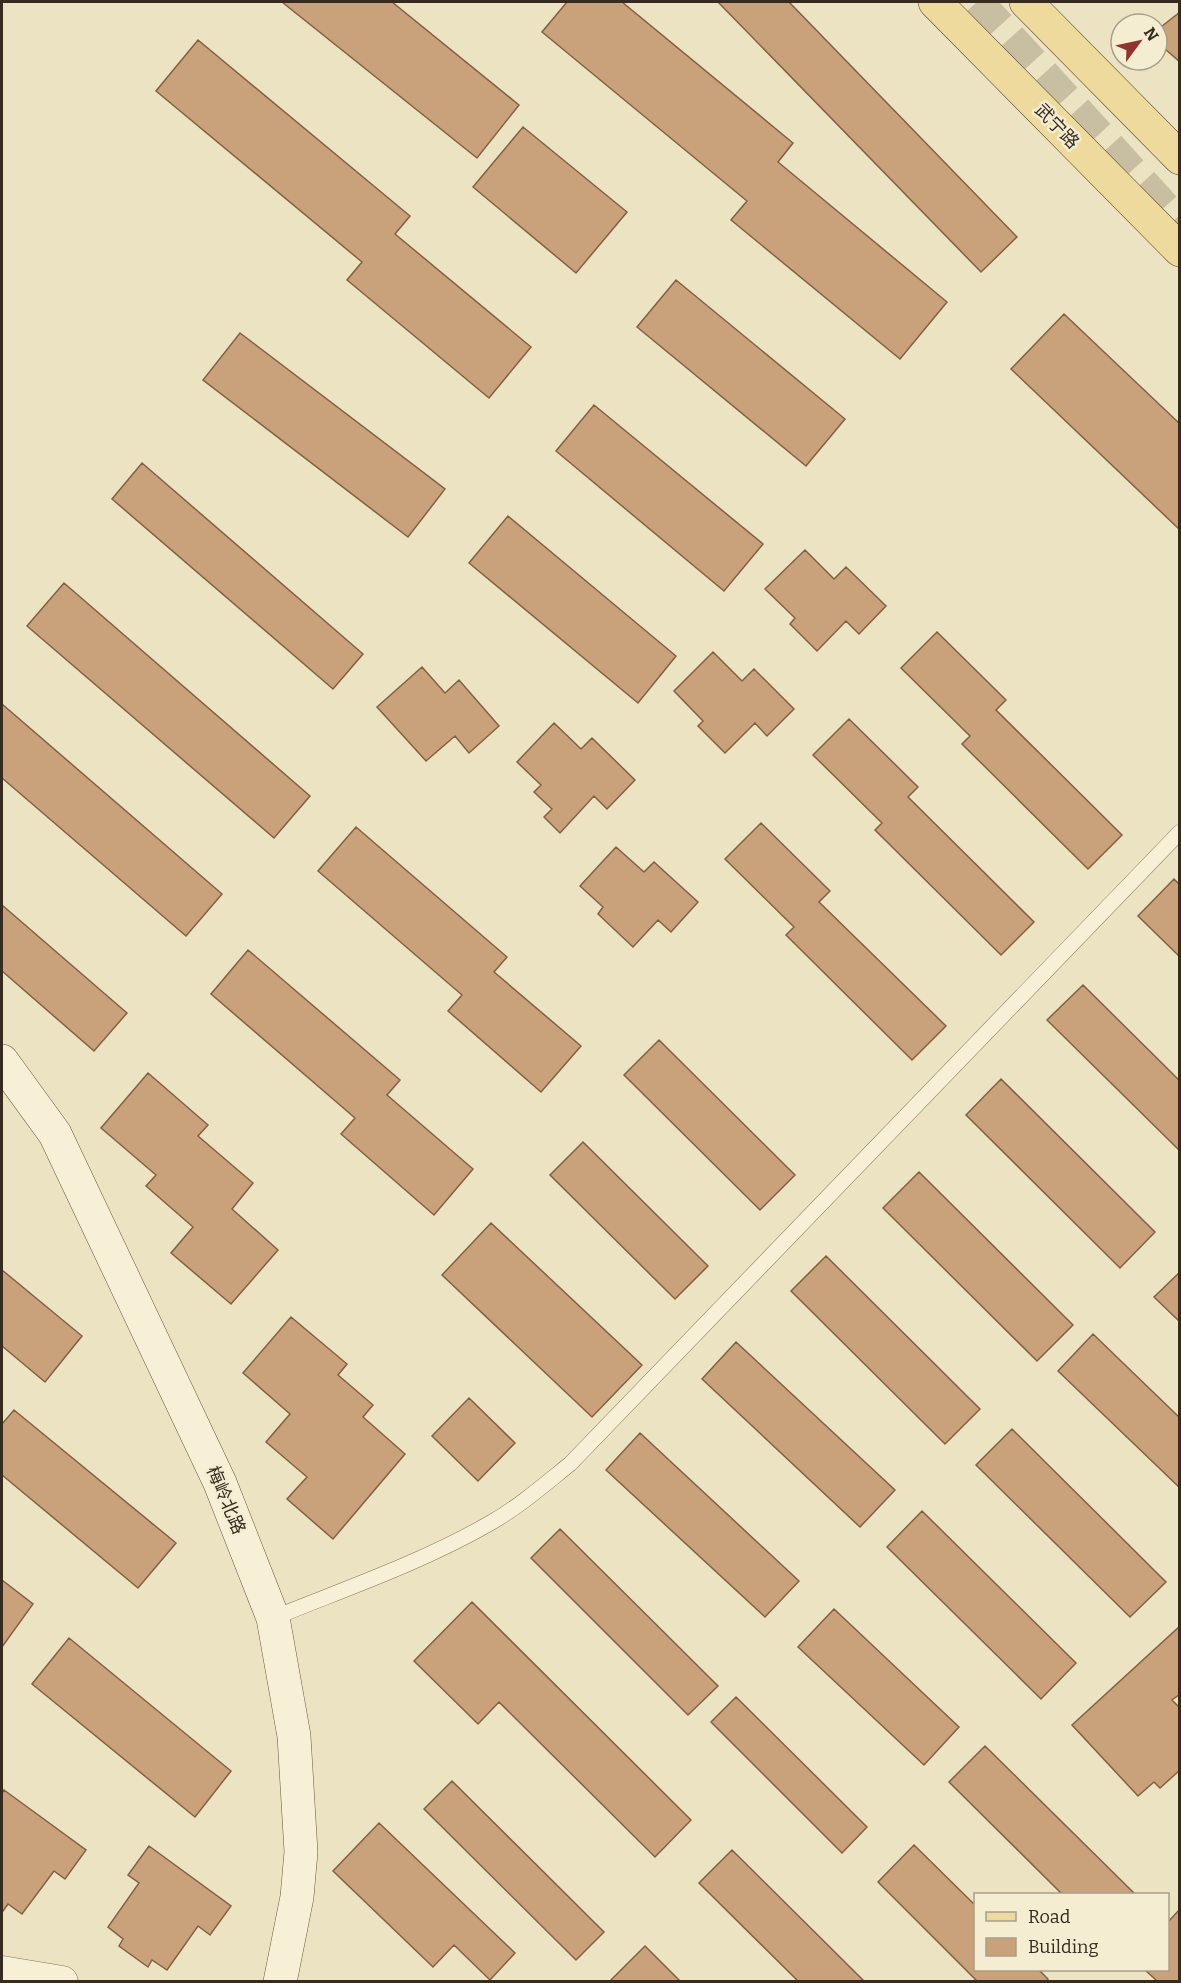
<svg xmlns="http://www.w3.org/2000/svg" width="1181" height="1983" font-family="Bitter,'Noto Sans SC',serif">
	<style>
		.building { fill: #c9a17a; stroke: #846041; stroke-width: 1.5 }
		.lines { fill: none; stroke-linecap: round; stroke-linejoin: round }
		.highway-tunnel { stroke: #c8bea2; stroke-width: 33; stroke-dasharray: 33 16; stroke-linecap: butt }
		.lane-casing { stroke: #86755b; stroke-width: 16 }
		.street-casing { stroke: #86755b; stroke-width: 33 }
		.secondary-casing { stroke: #67563e; stroke-width: 34 }
		.primary-casing { stroke: #54422f; stroke-width: 34 }
		.lane { stroke: #f7f0d6; stroke-width: 15 }
		.street { stroke: #f7f0d6; stroke-width: 32 }
		.secondary { stroke: #f7f0d6; stroke-width: 33 }
		.primary { stroke: #eeda9c; stroke-width: 33 }
		.labels { text-anchor: middle; stroke-width: 5; stroke-linejoin: round; paint-order: stroke }
		.street-label { font-size: 18px; fill: #362b1e; stroke: #f4edd2 }
	</style>
	<rect width="100%" height="100%" fill="#ece3c3"/>
	<path class="building" d="M282 2H392L519 105 477 158Z
		M567 2H622L793 143 778 162 947 302 900 359 731 220 747 201 542 32Z
		M718 2H789L1017 237 981 272Z
		M1180 12V62L1157 42V30Z
		M198 40 410 216 395 234 531 347 489 398 347 280 362 262 156 91Z
		M523 127 627 212 576 273 473 187Z
		M676 280 845 419 806 466 637 327Z
		M1064 314 1180 424V530L1011 369Z
		M240 333 445 489 408 537 203 380Z
		M594 405 763 544 724 591 556 451Z
		M142 463 363 654 333 689 112 499Z
		M508 516 676 656 638 703 469 563Z
		M805 550 834 579 846 567 886 606 859 634 846 621 817 651 790 624 795 618 765 589Z
		M64 583 310 796 274 838 27 626Z
		M937 632 1006 700 996 710 1122 835 1088 869 962 744 970 736 901 668Z
		M713 652 742 681 754 669 794 709 767 736 755 723 725 753 698 726 703 721 674 691Z
		M422 667 445 693 459 680 499 726 469 753 455 736 426 761 377 707Z
		M2 704 222 894 186 936 2 778Z
		M849 719 918 787 908 797 1034 922 1001 955 875 830 882 823 813 755Z
		M554 723 581 749 592 738 635 780 607 809 594 796 560 833 544 817 552 809 534 792 541 785 517 762Z
		M761 823 830 891 819 902 946 1026 912 1060 786 935 794 927 725 859Z
		M356 827 507 957 494 972 581 1046 541 1092 448 1011 462 995 318 871Z
		M616 847 644 872 654 862 698 902 671 932 658 920 633 947 598 914 603 907 580 886Z
		M1174 879 1180 885V957L1138 916Z
		M2 905 127 1013 94 1051 2 971Z
		M248 950 400 1080 387 1095 473 1169 434 1215 341 1134 355 1118 211 994Z
		M1083 985 1180 1081V1151L1047 1020Z
		M659 1040 795 1175 760 1210 624 1075Z
		M148 1073 208 1125 198 1136 253 1183 232 1209 278 1250 231 1304 171 1253 193 1227 146 1186 156 1175 101 1128Z
		M1001 1079 1155 1232 1120 1268 966 1115Z
		M583 1142 708 1266 675 1299 550 1175Z
		M919 1172 1073 1325 1037 1361 883 1208Z
		M491 1223 642 1365 592 1417 442 1275Z
		M826 1256 980 1409 945 1444 791 1291Z
		M2 1270 82 1336 45 1382 2 1346Z
		M1180 1272V1322L1154 1297Z
		M291 1317 347 1364 338 1375 373 1405 363 1417 405 1454 333 1539 287 1499 307 1477 266 1442 290 1414 243 1373Z
		M1093 1334 1180 1418V1488L1058 1371Z
		M736 1342 895 1490 860 1527 702 1379Z
		M469 1398 515 1443 478 1481 432 1436Z
		M14 1410 176 1543 138 1588 2 1475V1424Z
		M1012 1429 1166 1582 1130 1617 976 1465Z
		M640 1433 799 1581 765 1617 606 1470Z
		M922 1511 1076 1663 1041 1699 887 1547Z
		M560 1529 718 1686 688 1715 531 1558Z
		M2 1580 33 1604 2 1647Z
		M472 1602 691 1820 655 1857 499 1702 478 1724 414 1661Z
		M834 1609 959 1727 924 1765 798 1647Z
		M1180 1626V1694L1172 1700 1180 1708V1770L1160 1788 1154 1782 1138 1796 1072 1725Z
		M69 1638 231 1771 195 1817 32 1684Z
		M736 1697 867 1827 842 1853 711 1722Z
		M985 1746 1135 1894H1062L949 1782Z
		M452 1781 604 1932 576 1960 424 1809Z
		M4 1790 86 1850 65 1879 54 1871 22 1914 8 1904 3 1911 2 1909V1794Z
		M379 1823 515 1953 490 1980 454 1945 433 1967 333 1871Z
		M914 1845 976 1906V1970H1039L1048 1979 1046 1982H978L878 1882Z
		M149 1846 231 1906 210 1935 198 1926 167 1970 152 1960 148 1967 119 1946 123 1939 108 1927 139 1883 128 1875Z
		M732 1850 865 1982H799L699 1883Z
		M1180 1909V1982H1154L1156 1980 1145 1970H1168V1922Z
		M645 1946 681 1982H613L611 1980Z"/>
	<g class="lines">
		<path class="highway-tunnel" d="M977 2 1180 225"/>
		<g class="lane-casing">
			<path id="lane" d="M273 1618C347 1588 423 1562 492 1522 520 1506 545 1484 570 1464L1180 832"/>
		</g>
		<g class="street-casing">
			<path id="street" d="M2 1972 62 1982"/>
		</g>
		<g class="secondary-casing">
			<path id="secondary" d="M2 1061 55 1134 220 1483 273 1618 294 1736 301 1852 297 1897 280 1982"/>
		</g>
		<g class="primary-casing">
			<path id="primary" d="M935 2 1180 250
				M1026 2 1180 158"/>
		</g>
		<use href="#lane" class="lane"/>
		<use href="#street" class="street"/>
		<use href="#secondary" class="secondary"/>
		<use href="#primary" class="primary"/>
	</g>
	<g class="labels">
		<g class="street-label">
			<text transform="translate(1057 126) rotate(46)" y="6">武宁路</text>
			<text transform="translate(226 1500) rotate(67)" y="6">梅岭北路</text>
		</g>
	</g>
	<rect width="1181" height="1983" fill="none" stroke="#362b1e" stroke-width="6"/>
	<rect x="974" y="1893" width="195" height="78" fill="#f4edd2" stroke="#a89f8a" stroke-width="1.5"/>
	<rect x="986" y="1912" width="30" height="9" fill="#eeda9c" stroke="#a89f8a" stroke-width="1.5"/>
	<text x="1028" y="1923" font-size="18" fill="#362b1e">Road</text>
	<rect x="986" y="1938" width="30" height="18" fill="#c9a17a" stroke="#a89f8a" stroke-width="1.5"/>
	<text x="1028" y="1953" font-size="18" fill="#362b1e">Building</text>
	<g transform="translate(1139 42) rotate(57)"><circle r="28" fill="#f4edd2" stroke="#a89f8a" stroke-width="1.5"/>
	<path d="M0-4.5L10 22L0 15L-10 22Z" fill="#92332d"/>
	<text y="-9" font-size="16" font-weight="bold" text-anchor="middle" fill="#362b1e">N</text>
	</g>
</svg>
